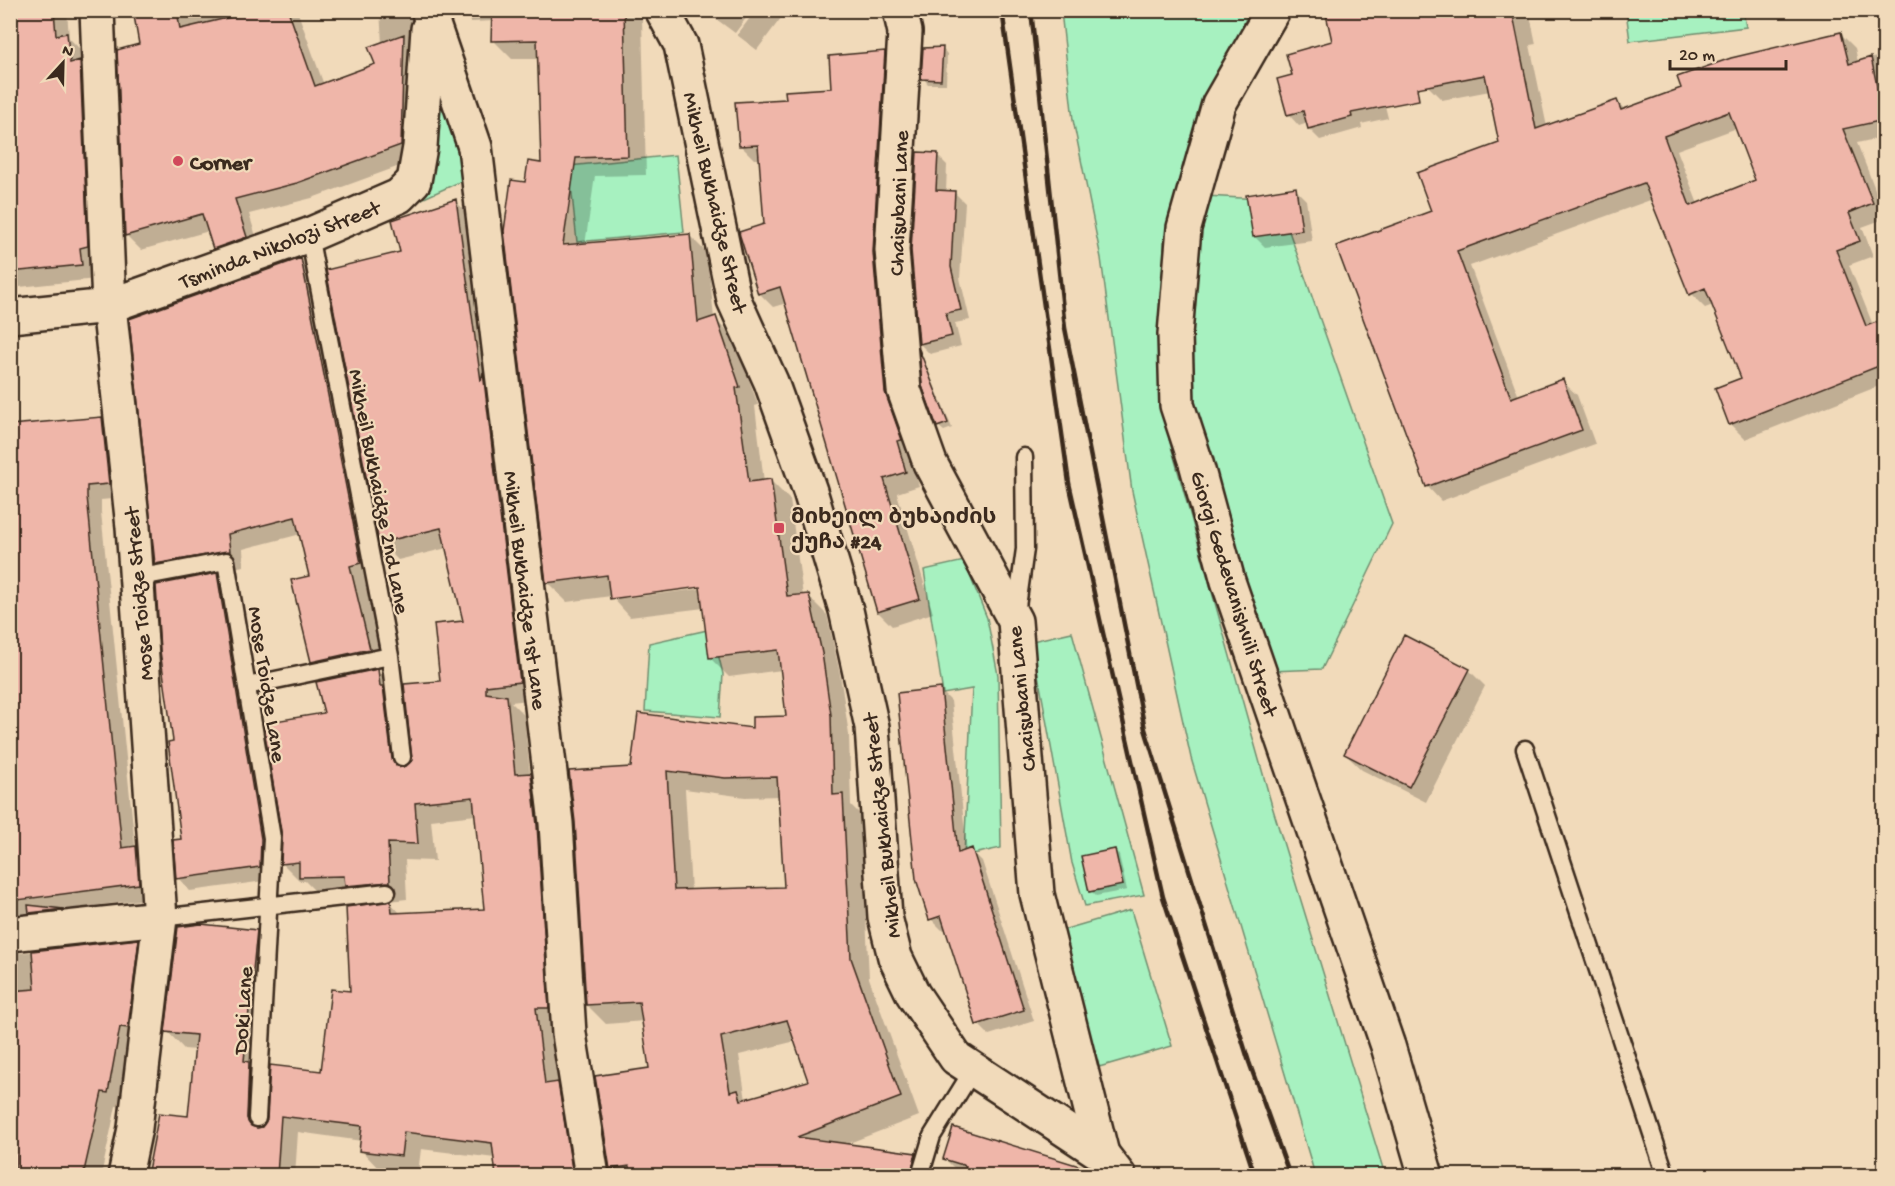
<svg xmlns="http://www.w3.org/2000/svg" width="1895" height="1186" font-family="'Gochi Hand','Noto Sans Georgian',sans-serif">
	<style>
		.green { fill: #a7f1c0; stroke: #718e6f; stroke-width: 1.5 }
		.shadow { fill: #0003; fill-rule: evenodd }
		.building { fill: #efb6a9; stroke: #3b2a1e; stroke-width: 1.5; fill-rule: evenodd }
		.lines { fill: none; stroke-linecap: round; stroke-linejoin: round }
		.lane-casing { stroke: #3b2a1e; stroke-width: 21 }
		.street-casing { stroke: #3b2a1e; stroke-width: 38 }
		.secondary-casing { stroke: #3b2a1e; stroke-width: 38 }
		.lane { stroke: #f1daba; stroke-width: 16 }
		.street { stroke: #f1daba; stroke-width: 33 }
		.secondary { stroke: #f1daba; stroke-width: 33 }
		.rail { stroke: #3b2a1e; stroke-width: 4.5 }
		.poi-dot { fill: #d1495b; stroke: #f1daba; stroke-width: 2 }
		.labels { text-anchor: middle; stroke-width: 4.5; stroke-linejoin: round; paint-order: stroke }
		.poi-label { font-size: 22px; font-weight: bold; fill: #3b2a1e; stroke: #f1daba; text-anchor: start }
		.street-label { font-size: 22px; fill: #3b2a1e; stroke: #f1daba }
	</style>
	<rect width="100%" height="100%" fill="#f1daba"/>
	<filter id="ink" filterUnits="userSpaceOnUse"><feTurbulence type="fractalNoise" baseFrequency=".0167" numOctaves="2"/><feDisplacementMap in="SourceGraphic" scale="12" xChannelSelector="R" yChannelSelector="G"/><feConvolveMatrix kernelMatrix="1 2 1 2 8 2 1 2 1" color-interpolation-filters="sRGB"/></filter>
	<g filter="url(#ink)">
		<path class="green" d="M1061 11H1249L1196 135 1164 240 1169 439 1272 806 1385 1175H1315L1191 758 1132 491 1101 258 1073 120Z
			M1626 11H1743L1746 27 1630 41Z
			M438 60 466 179 411 204Z
			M676 155 684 232 577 242 569 166Z
			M1205 196 1278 200 1392 524 1322 669 1271 671 1186 384Z
			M964 561 987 618 998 675 1001 848 964 856 972 689 943 694 924 570Z
			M712 629 723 674 720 717 645 711 649 643Z
			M1072 632 1144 895 1085 906 1072 863 1032 641Z
			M1131 910 1172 1046 1099 1067 1059 931Z"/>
		<path class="shadow" d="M10 10H67L69 38 81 50 82 64 94 76 96 279 10 288Z
			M134 10H297L324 85 377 65 382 44 380 10H422L416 160 312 198 249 214 261 252 229 263 214 248 209 231 141 250 126 235 141 45Z
			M460 10H680L667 17 642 18 646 175 595 176 585 245 689 235 708 254 714 319 734 337 758 405 755 406 764 482 771 481 790 500 803 596H808L827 615 840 674 849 735 851 805 861 815 869 978 919 1116 844 1145 901 1153 920 1172 919 1176H618L611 1168 651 1069 644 1021 606 1024 587 1005 632 769 788 717 782 670 729 677 710 658 704 608 630 617 611 596 567 602 548 583 526 184 543 165 539 59H512L493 40 494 21 471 22ZM707 585V588L625 598V595ZM685 789 745 797 780 796 785 888 691 891ZM796 1041 810 1082 746 1100 739 1055Z
			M684 10H752L735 33 712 16H696Z
			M756 10H787L757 50 737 35Z
			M1413 10H1529L1536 44 1530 45 1547 127 1617 101 1625 110 1841 34 1855 48 1858 62 1884 55V137L1857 143 1884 212V219L1862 227 1873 256 1849 265 1873 325 1884 320V384L1745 439 1730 424 1743 379 1713 305 1705 308 1691 294 1653 199 1470 266 1519 397 1562 381 1577 395 1595 444 1441 501 1427 486 1433 212 1501 144 1490 91 1442 100 1428 86ZM1737 128 1757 181 1698 204 1677 150Z
			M1370 45 1388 118 1361 124 1362 128 1320 140 1309 129 1308 123 1299 126 1289 115 1279 80Z
			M942 48 947 54 946 84H928L923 78Z
			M884 53 898 67 915 454 910 455 919 486 897 493 933 613 892 626 878 612 787 303 773 307 759 293 766 226 760 159H754L740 145 787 100 833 89Z
			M937 155 947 165 946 192 955 193 965 203 960 278 970 320 955 323 961 346 930 354 920 344Z
			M1295 189 1306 200 1312 241 1265 247 1254 236Z
			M455 201 473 218 537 699 511 702 524 715 530 774 548 792 553 1025 560 1087 575 1101 587 1176H497L495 1158 421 1149 418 1173 378 1168 361 1150 362 1141 298 1132 295 1176H149L189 1117 196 1050 184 1049 167 1031 256 931 273 949 265 1125 322 1073 351 993 379 902 364 903 353 893 318 894 305 881H300L283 864 284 836 325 714 377 671 395 688 400 705 407 766 413 761 465 622 447 548 398 560 380 542 402 253ZM476 815 486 910 401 914 389 901 407 899 405 860 435 861 431 820Z
			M300 260 316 275 376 578 365 581 385 665 328 676 312 661 311 577 301 534 243 549 244 566 172 578 157 563Z
			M921 353 952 428 944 431 938 426 924 386Z
			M102 418 116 433 123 498 101 500V512L135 846 150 862 153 898 63 910 77 924 10 937V427Z
			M217 575 230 588 272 880 190 891 178 878 183 840 174 743Z
			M1469 670 1485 686 1426 802 1362 770 1345 754Z
			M940 690 951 701 967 852 971 850 982 861 1034 1021 989 1035 978 1024 946 929 942 930 931 919Z
			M1114 850 1119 855 1127 890 1096 896 1091 891Z
			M138 941 153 955 122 1107 116 1106 101 1176H10V954Z
			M954 1129 1086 1169 1092 1176 961 1175 945 1159Z"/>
		<path class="building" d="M10 10H54L56 35 67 33 70 63 80 60 88 246 80 248 82 265 10 272Z
			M133 10H177L180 29 261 10H288L315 86 375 64 368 47 404 34 401 145 297 183 235 199 247 237 213 249 202 214 125 236 117 50 139 44Z
			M492 10H624L628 156 576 158 563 245 690 234 698 322 716 316 740 387 736 388 749 482 771 479 787 596 809 594 822 653 831 715 833 795 843 794 851 958 901 1097 797 1137 916 1153 910 1176H630L629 1166 610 1169 595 1076 649 1068 639 1002 586 1005 575 822 569 771 631 767 638 713 752 728V717L786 716 778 650 709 658 700 587 610 599 607 575 546 583 504 231 511 180 525 182 528 161 541 163 537 40 491 41ZM667 771 725 778 777 777 784 887 674 890ZM787 1020 808 1081 741 1100 738 1090 730 1092 721 1037Z
			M1325 10H1512L1536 129 1617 100 1621 110 1681 88 1677 77 1731 58 1841 32 1849 64 1871 57 1884 120 1843 129 1873 203 1849 213 1860 241 1836 250 1866 326 1884 319V364L1729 425 1715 388 1741 378 1705 288 1689 295 1644 183 1457 251 1511 398 1563 379 1582 430 1426 487 1336 246 1431 211 1417 173 1499 143 1485 75 1417 88 1419 100 1351 113 1352 117 1308 129 1303 111 1287 115 1277 79 1292 75 1286 54 1332 41ZM1729 112 1755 180 1690 206 1664 136Z
			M943 47 941 80 921 79 923 48Z
			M885 51 873 252 885 392 902 440 897 441 906 472 884 479 920 599 877 612 780 287 758 294 740 236 739 232 764 224 758 145 739 146 735 102 786 99 785 91 831 88 829 56Z
			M917 152 938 153 936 190 955 191 951 267 961 310 946 313 952 336 919 344 911 250Z
			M1296 187 1302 230 1253 237 1246 195Z
			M456 199 481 381 483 372 520 682 486 686V693L507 696 515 774 531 773 537 825 549 1008H536L545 1084 558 1082 573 1175 496 1176 492 1143 404 1132 401 1156 359 1151 362 1126 281 1116 277 1176H147L159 1113 188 1116 196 1035 165 1032 178 927 201 924 257 930 244 1061 249 1062 247 1118 251 1126 257 1128 262 1127 267 1119 270 1065 321 1071 331 989 350 991 346 907 391 901 392 913 484 909 473 797 415 803 418 844 388 843 390 882 345 886 344 876 299 877V862L281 864 282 837 263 723 324 713 316 682 378 669 380 686H383L392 759 397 766 403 767 412 761 404 684 440 681 434 624 463 621 441 528 379 543 326 270 400 252 392 220Z
			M301 258 361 563 350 566 370 649 311 662 291 580 309 576 295 517 228 534 230 551 155 564 129 319Z
			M919 349 948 423 937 427 922 386Z
			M102 417 109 484 87 486V496L122 848 136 846 139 884 10 901V425Z
			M217 573 261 839 260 867 176 879 173 840 181 839 168 742 173 741 160 651 156 585Z
			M1404 635 1470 669 1409 787 1344 754Z
			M941 688 958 853 972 848 1024 1010 976 1025 941 916 929 920 916 879 897 693Z
			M1115 849 1123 885 1089 892 1081 856Z
			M28 905 64 909 29 913Z
			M139 939 128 1028 120 1027 108 1093 102 1092 83 1176H16V1134H10V991L35 989 32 951Z
			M953 1127 1086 1168 1085 1176H963L966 1166 943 1159Z"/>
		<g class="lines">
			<g class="lane-casing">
				<path id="lane" d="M309 235 390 656 402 757
					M136 578 226 561 272 838 257 1118
					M1016 614 1025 549 1024 457
					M247 686 390 656
					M1525 749 1666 1176
					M160 918 387 892
					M920 1176 932 1136 973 1070"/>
			</g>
			<g class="street-casing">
				<path id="street" d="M97 10 109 306 133 527 160 918 135 1128 125 1176
					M428 10 475 147 556 823 569 1034 592 1176
					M900 10 905 32 892 250 904 390 930 463 1015 621 1037 894 1102 1154
					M1273 10 1219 104 1184 228 1175 334 1177 405 1196 463 1228 581 1388 1046 1426 1176
					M10 316 109 306 309 235 399 196 414 181 420 147 428 29
					M10 934 160 918"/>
			</g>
			<g class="secondary-casing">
				<path id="secondary" d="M662 10 681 45 734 300 771 382 810 491 846 610 872 727 885 917 895 957 913 994 956 1058 1102 1154 1119 1176"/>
			</g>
			<use href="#lane" class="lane"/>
			<use href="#street" class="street"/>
			<use href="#secondary" class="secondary"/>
			<path class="rail" d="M1002 10 1069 483 1163 897 1255 1176
				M1031 10 1065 328 1145 729 1249 1062 1290 1176"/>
		</g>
	</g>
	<g class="poi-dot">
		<circle cx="178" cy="161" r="6"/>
		<rect x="773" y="522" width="12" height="12" rx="3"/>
	</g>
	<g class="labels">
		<g class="poi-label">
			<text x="190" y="169">Corner</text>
			<text x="791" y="523">მიხეილ ბუხაიძის<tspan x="791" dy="25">ქუჩა #24</tspan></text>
		</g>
		<g class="street-label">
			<text transform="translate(717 202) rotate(77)" y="8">Mikheil Bukhaidze Street</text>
			<text transform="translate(897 203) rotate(-88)" y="8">Chaisubani Lane</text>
			<text transform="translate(279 243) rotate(-21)" y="8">Tsminda Nikolozi Street</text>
			<text transform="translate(381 491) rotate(79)" y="8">Mikheil Bukhaidze 2nd Lane</text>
			<text transform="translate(527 590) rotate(83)" y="8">Mikheil Bukhaidze 1st Lane</text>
			<text transform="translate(1236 593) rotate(73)" y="8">Giorgi Gedevanishvili Street</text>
			<text transform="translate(137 594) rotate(-95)" y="8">Mose Toidze Street</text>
			<text transform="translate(269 684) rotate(81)" y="8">Mose Toidze Lane</text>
			<text transform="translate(1020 699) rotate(-96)" y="8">Chaisubani Lane</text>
			<text transform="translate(880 826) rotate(-96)" y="8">Mikheil Bukhaidze Street</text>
			<text transform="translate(241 1010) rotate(-86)" y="8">Doki Lane</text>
		</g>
	</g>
	<rect width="1895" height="1186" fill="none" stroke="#f1daba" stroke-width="36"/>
	<rect x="18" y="18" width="1859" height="1150" fill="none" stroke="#3b2a1e" stroke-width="2" filter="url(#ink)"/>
	<g transform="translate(63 63) rotate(22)" stroke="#f1daba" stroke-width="4.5" paint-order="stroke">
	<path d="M0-4.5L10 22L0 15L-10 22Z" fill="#3b2a1e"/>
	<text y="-9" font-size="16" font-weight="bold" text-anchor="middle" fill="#3b2a1e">N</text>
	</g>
	<path d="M1670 60v9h116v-9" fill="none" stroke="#3b2a1e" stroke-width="3"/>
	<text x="1679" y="60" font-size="18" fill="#3b2a1e" stroke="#f1daba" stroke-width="4.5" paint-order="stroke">20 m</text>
</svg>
